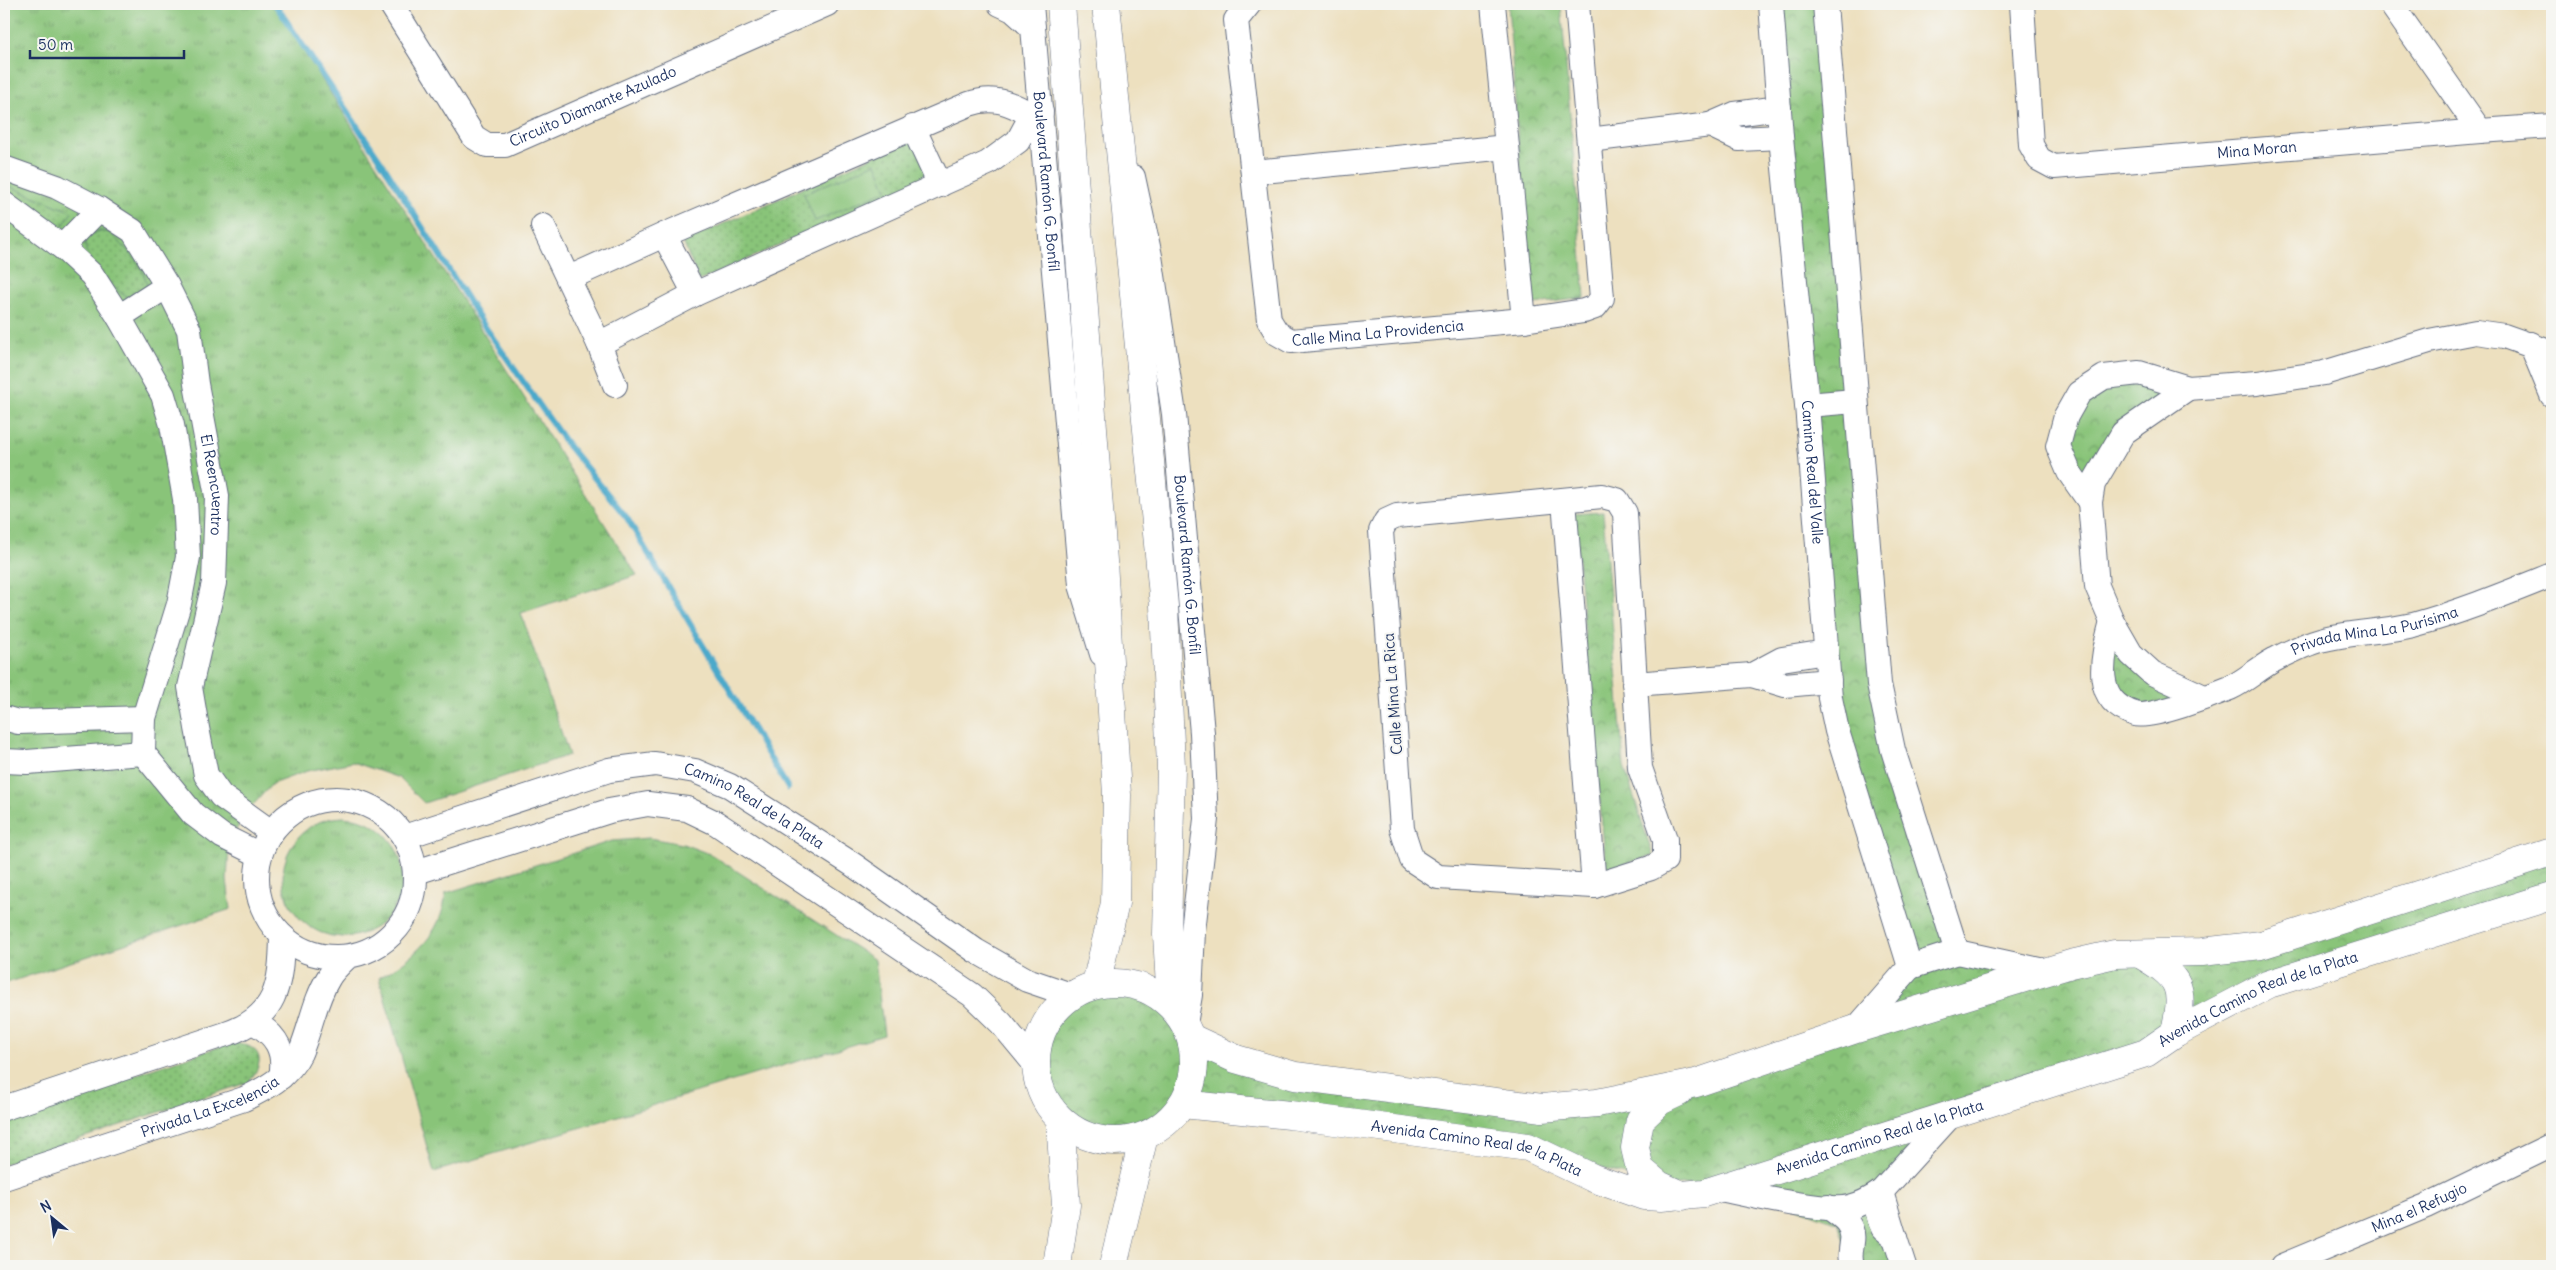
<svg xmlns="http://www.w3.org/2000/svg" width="2556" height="1270" font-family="Delius,sans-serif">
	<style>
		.grass { fill: url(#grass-tufts); stroke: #527a6c }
		.park { fill: url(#park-crowns); stroke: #527a6c }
		.garden { fill: url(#garden-dots); stroke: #527a6c }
		.pitch { fill: #89c479; stroke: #527a6c }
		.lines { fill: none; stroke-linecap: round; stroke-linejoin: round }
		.stream { stroke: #4ca9ca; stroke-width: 6 }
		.minor-casing { stroke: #646d80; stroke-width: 26 }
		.secondary-casing { stroke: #646d80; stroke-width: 29 }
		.primary-casing { stroke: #646d80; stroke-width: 29 }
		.minor { stroke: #fff; stroke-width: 24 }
		.secondary { stroke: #fff; stroke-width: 28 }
		.primary { stroke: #fff; stroke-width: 28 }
		.labels { text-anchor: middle; stroke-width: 4; stroke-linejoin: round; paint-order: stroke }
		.street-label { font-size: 15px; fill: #1b2f5e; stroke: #f6f6f2 }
	</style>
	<defs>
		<pattern id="grass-tufts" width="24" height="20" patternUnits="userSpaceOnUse" patternTransform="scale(1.25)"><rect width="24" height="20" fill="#89c479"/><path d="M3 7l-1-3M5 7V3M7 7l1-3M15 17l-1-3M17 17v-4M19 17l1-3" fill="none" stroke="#6fa066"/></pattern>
		<pattern id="park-crowns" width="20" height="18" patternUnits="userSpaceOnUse" patternTransform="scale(1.25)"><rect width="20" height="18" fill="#89c479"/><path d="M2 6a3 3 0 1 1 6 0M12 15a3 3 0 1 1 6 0" fill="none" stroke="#6fa066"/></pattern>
		<pattern id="garden-dots" width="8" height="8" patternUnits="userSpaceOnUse" patternTransform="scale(1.25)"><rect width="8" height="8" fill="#89c479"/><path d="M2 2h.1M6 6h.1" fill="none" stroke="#6fa066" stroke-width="1.8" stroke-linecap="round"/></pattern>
	</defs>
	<rect width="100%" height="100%" fill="#f6f6f2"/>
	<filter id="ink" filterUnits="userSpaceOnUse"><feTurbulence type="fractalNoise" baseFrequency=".02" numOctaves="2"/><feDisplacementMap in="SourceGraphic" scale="10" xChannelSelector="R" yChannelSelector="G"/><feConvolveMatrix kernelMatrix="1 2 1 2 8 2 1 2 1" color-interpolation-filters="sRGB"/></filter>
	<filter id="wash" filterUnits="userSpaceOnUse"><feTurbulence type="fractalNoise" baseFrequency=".0096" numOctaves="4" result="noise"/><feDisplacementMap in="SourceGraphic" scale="20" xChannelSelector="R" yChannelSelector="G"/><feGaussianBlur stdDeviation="1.12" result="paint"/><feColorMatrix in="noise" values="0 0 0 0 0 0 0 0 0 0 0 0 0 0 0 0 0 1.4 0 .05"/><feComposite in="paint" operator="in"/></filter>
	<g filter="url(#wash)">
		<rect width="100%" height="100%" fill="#ede0bf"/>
		<path class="grass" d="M4 4H274L637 575 521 613 569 755 424 803 399 778 353 762 307 771 272 784 243 816 229 845 227 880 231 909 4 984Z
			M283 877a60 60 0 1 1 120 0a60 60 0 1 1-120 0Z
			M649 838 683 844 712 855 875 960 884 1035 434 1172 379 978C414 957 441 936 446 893L612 841Z"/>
		<path class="park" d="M1508 4H1561L1585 298 1534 304 1518 140Z
			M1771 4H1825L1879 684 1957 952 2044 971 2201 952 2552 852V896L2269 984 2175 1033 1951 1115 1881 1192 1904 1266H1852L1838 1223 1728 1182 1663 1186 1528 1147 1182 1104 1165 1123 1144 1136 1119 1141 1093 1138 1070 1128 1051 1111 1039 1089 1035 1064 1039 1037 1051 1013 1071 995 1096 984 1123 982 1149 990 1160 996 1236 1059 1542 1108 1856 1030 1910 967 1837 731Z
			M2104 377 2188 388 2145 417 2093 484 2069 472 2066 416Z
			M1603 512 1624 766 1653 856 1606 869 1574 514Z
			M2112 621 2131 654 2204 697 2162 712 2109 695Z"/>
		<path class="garden" d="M914 138 931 177 699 281 683 242Z
			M4 184 72 212 59 232 4 193Z
			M101 231 110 233C125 248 144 264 147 286L129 298C113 290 59 239 101 231Z
			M234 1042C262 1047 266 1060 249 1082L4 1164V1118Z"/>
		<path class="pitch" d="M876 163 887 190 815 221 804 194Z"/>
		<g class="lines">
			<path class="stream" d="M275 4 388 172 481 321 566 443 627 518 788 788"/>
		</g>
	</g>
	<g filter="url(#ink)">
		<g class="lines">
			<g class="minor-casing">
				<g id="minor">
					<path id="s1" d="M391 4 474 137 487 145H505L827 4"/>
					<path d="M1000 4 1013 10 1033 28"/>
					<path id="s2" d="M1031 4 1081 585 1102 654"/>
					<path id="s3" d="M1249 4 1236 20 1269 320 1277 333 1291 341 1524 320 1584 311 1595 307 1602 298 1577 4"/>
					<path d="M1493 4 1524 320"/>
					<path id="s4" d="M1771 4 1781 137 1807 405 1830 698 1837 731 1910 967 1856 1029"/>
					<path d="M1825 4 1879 684 1893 750 1957 952 2044 971"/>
					<path id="s5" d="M2022 4 2031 145 2039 159 2054 167 2480 131 2552 126"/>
					<path d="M2391 4 2480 131"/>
					<path d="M1779 108 1735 114 1710 125 1739 139 1781 137"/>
					<path d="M913 127 940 185"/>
					<path d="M1589 140 1710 125"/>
					<path id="s6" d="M4 168 57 187 99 209 133 231 167 286 189 330 196 384 217 496 214 583 190 687 197 728 206 775 221 796 271 832"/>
					<path d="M1254 172 1507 147"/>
					<path id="s7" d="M1133 177 1150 256 1174 414 1202 733 1206 819 1193 931 1190 995 1185 1024"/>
					<path d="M4 204 62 247 92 275 119 317 163 395 172 425 185 499 188 557 179 604 144 718 143 753 193 814 222 836 260 855"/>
					<path d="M543 226 599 344 615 385"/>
					<path d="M664 235 695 294"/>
					<path d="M62 247 99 209"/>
					<path d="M569 278 664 235 969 104C994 95 1010 103 1032 115L1041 112"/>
					<path d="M119 317 167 286"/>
					<path d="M599 344 695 294 988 163 1018 141 1032 115"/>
					<path d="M2531 344 2552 395"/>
					<path d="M2188 388 2123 433 2093 484 2090 502 2097 586 2112 621 2131 654 2152 673 2204 697"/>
					<path d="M1807 405 1855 401"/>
					<path d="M1602 496 1617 500 1625 513 1640 768 1665 839V860L1651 868 1594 886 1438 877 1412 860 1402 829 1381 531 1386 521 1397 516Z"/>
					<path d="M1564 500 1594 886"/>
					<path d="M2090 502 2069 472 2058 446 2066 416 2079 393 2104 377 2139 373 2188 388 2257 383 2324 373 2429 341 2476 332 2504 336 2552 353"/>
					<path id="s8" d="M2112 621C2103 656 2090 700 2135 714 2150 719 2213 695 2230 688 2245 681 2259 668 2274 660 2288 653 2305 644 2320 640 2350 632 2383 632 2413 625 2461 612 2507 593 2552 575"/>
					<path d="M1826 652 1782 659 1752 675 1785 685 1829 681"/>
					<path d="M1634 684 1752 675"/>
					<path d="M4 718 18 722 144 718"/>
					<path d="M4 761 27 762 143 753"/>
					<circle cx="336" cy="878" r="79"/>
					<path id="s9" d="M404 837 609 770 655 764 695 771 730 786 852 864 976 951 1027 980 1071 995"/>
					<path d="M416 872 609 811 648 804 687 809 716 823 972 995 1001 1023 1035 1064"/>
					<path d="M1910 967 1957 952"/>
					<path d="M253 1022C276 1034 286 1051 281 1077"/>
					<path d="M4 1108 226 1034C277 1017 281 985 282 937"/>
					<path id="s10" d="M4 1178 244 1099C265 1089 289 1076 300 1053 311 1028 314 1001 329 977 333 970 341 963 347 957"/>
					<path d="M1720 1189C1749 1195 1825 1213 1850 1207 1862 1204 1871 1199 1881 1192L1895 1238"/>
					<path d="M1828 1207C1841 1216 1855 1224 1852 1242 1851 1252 1849 1257 1852 1266"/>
					<path d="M1904 1266 1895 1238 1883 1228 1880 1221 1877 1210 1881 1192 1951 1115"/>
					<path id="s11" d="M2282 1266 2426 1206 2552 1145"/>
				</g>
			</g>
			<g class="secondary-casing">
				<g id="secondary">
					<path d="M2140 954C2181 978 2185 986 2175 1033"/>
					<path d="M1191 1038 1236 1059 1295 1076 1542 1108 1597 1103 1696 1083 1856 1029 2071 964 2115 954 2202 952 2261 945 2552 852"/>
					<path d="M1679 1092 1660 1101 1640 1120 1635 1148 1640 1169 1659 1185 1683 1196"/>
					<path id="s12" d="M1182 1104 1290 1115 1528 1147 1593 1178 1644 1196 1661 1197 1704 1193 2146 1053 2175 1033 2269 984 2552 896"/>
				</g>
			</g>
			<g class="primary-casing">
				<path id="primary" d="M1061 4 1103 561 1117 795 1115 903 1096 984
					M1106 4 1164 606 1171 767 1167 934 1171 1005
					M1036 1062a79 79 0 1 1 158 0a79 79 0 1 1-158 0Z
					M1057 1266 1066 1205 1060 1120
					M1113 1266 1144 1136"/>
			</g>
			<use href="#minor" class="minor"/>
			<use href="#secondary" class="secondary"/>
			<use href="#primary" class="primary"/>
		</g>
	</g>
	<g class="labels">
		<g class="street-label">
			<text dy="5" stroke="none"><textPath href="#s1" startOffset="286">Circuito Diamante Azulado</textPath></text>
			<text dy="5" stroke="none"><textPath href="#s5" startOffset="378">Mina Moran</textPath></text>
			<text dy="5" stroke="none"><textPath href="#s2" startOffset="178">Boulevard Ramón G. Bonfil</textPath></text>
			<text dy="5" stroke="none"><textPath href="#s3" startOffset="441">Calle Mina La Providencia</textPath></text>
			<text dy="5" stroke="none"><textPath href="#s4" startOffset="470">Camino Real del Valle</textPath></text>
			<text dy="5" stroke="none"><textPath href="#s6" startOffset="415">El Reencuentro</textPath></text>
			<text dy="5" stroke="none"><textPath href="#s7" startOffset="392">Boulevard Ramón G. Bonfil</textPath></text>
			<text dy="5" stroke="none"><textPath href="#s8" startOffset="366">Privada Mina La Purísima</textPath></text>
			<text transform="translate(1393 694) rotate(-94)" y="5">Calle Mina La Rica</text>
			<text dy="5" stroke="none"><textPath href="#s9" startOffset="371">Camino Real de la Plata</textPath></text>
			<text dy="5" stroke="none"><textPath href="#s12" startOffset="1124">Avenida Camino Real de la Plata</textPath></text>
			<text dy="5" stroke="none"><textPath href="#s10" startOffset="218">Privada La Excelencia</textPath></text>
			<text dy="5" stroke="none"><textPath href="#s12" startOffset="719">Avenida Camino Real de la Plata</textPath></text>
			<text dy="5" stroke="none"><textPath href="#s12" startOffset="299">Avenida Camino Real de la Plata</textPath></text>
			<text dy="5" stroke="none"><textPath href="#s11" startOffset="149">Mina el Refugio</textPath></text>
		</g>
	</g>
	<rect width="2556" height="1270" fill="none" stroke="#f6f6f2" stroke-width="20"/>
	<g transform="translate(52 1218) rotate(331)" stroke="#f6f6f2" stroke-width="4" paint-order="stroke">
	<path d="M0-4L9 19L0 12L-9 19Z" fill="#1b2f5e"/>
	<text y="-8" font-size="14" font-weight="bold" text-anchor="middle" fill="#1b2f5e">N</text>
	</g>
	<path d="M30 50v8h154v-8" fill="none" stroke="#1b2f5e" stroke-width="2.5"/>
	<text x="38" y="50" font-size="15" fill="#1b2f5e" stroke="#f6f6f2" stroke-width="4" paint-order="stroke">50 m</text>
</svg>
